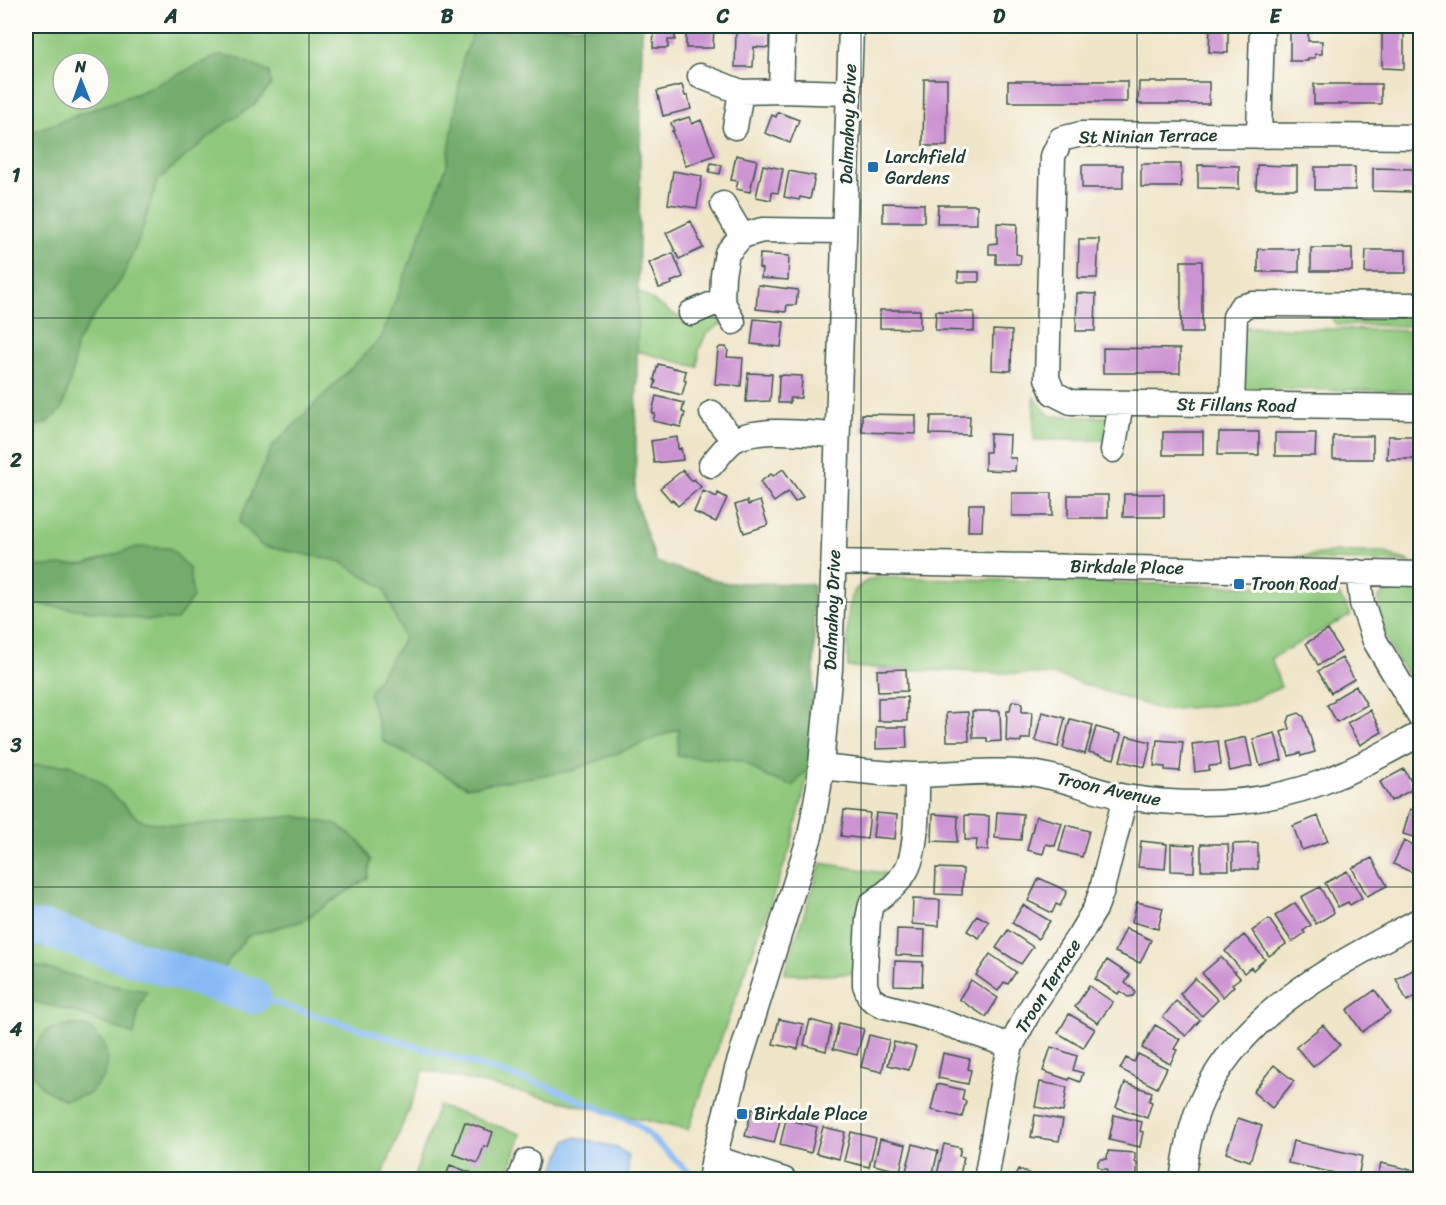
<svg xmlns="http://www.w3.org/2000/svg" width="1446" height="1205" font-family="Sriracha,sans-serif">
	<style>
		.green { fill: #8fc87c; stroke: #578258; stroke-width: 1.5; fill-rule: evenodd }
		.forest { fill: #73ac6c; stroke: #497450; stroke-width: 1.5 }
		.water { fill: #87baf4; stroke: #537c94; stroke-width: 1.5 }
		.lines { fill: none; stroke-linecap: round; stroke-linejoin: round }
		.stream { stroke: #87baf4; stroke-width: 6 }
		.river { stroke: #87baf4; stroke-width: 36 }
		.building { fill: #cc93d2 }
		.minor-casing { stroke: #3e564a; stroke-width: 27 }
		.minor { stroke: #fff; stroke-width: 24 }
		.grid { fill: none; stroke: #1f3d34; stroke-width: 1.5; stroke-opacity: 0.55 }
		.poi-dot { fill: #1f6fb2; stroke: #fdfcf7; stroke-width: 2 }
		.labels { text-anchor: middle; stroke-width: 6; stroke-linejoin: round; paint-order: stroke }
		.street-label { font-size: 18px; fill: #1f3d34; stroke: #fdfcf7 }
		.poi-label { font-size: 18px; fill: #1f3d34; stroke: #fdfcf7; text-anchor: start }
		.neatline { fill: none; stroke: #1f3d34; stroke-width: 2 }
		.grid-label { font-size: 20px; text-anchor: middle; font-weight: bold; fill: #1f3d34 }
	</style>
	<rect width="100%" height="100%" fill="#fdfcf7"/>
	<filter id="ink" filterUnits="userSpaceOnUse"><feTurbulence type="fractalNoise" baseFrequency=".0167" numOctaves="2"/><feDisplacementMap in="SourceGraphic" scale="12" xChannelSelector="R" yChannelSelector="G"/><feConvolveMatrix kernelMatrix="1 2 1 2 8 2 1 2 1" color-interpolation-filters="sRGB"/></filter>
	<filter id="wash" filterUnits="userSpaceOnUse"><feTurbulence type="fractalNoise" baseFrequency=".008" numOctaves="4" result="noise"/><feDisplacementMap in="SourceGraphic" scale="24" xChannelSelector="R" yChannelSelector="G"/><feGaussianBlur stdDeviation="1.35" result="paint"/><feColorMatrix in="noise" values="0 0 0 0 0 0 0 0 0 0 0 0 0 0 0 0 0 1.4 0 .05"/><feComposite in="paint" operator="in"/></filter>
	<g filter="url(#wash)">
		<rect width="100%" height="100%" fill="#efe5c9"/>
		<path class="green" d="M26 26H642L638 291 687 323C703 318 709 313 724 322L706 334 699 350 698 367 637 351 635 499 656 562 724 583 813 584 814 667 810 767 791 846 688 1130 424 1070 381 1179H26ZM63 63H99V99H63Z
			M1340 310 1401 311 1414 326 1337 325 1332 319Z
			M1241 327 1420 331V391L1242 389Z
			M1034 397 1050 416 1110 417 1106 440H1034Z
			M1336 552H1382L1411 562 1282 559Z
			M878 577 1323 588 1339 595 1351 615 1271 658 1281 687 1245 703 1162 710 1056 675 848 667C848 650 845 605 854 592 860 583 869 580 878 577Z
			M1387 591H1420V685L1416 688C1398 659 1376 632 1379 597Z
			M821 863 895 875 869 892 856 911 857 973 827 975 784 974Z
			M438 1106 521 1134 507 1179 413 1180Z"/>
		<path class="forest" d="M476 26H642L635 499 656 562 724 583 813 584 814 667 810 767 793 786 767 777 742 761 677 756 679 729 571 771 467 787 383 741 369 693 404 639 384 588 339 561 262 546 239 522 272 447 381 338 447 165 463 59Z
			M219 55 235 57 269 72 271 85 254 105 218 129 157 181 140 237 121 280 91 320 76 345 73 371 62 409 46 423 26 429V134L143 91Z
			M137 547 170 548 189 568 193 597 177 620H145L101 612 26 603V567L86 564Z
			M69 764 97 780 140 820 148 822 180 826 295 816 338 825 361 843 371 860 368 878 302 921 247 936 208 989 179 984 134 965 100 956 66 949 26 946V766Z
			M26 963 109 985 147 991 139 1008 134 1035 72 1011 26 1000Z
			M73 1025 87 1026 104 1043 108 1062 104 1077 89 1094 65 1100 45 1090 38 1082 33 1074 32 1064V1055L37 1043 47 1031 59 1027Z"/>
		<path class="water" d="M577 1137 617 1148 628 1155V1171L626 1179H552L557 1162 566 1141Z"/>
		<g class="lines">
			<path class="stream" d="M253 996 549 1087 637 1124 697 1180"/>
			<path class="river" d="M26 929H44L253 996"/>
		</g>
		<g id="blocks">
			<path class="building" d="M654 26H675V40H668V48H653Z
				M686 26H714L713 48H686Z
				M730 26H755V33L769 34V48L754 47 753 67H735L736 32H729Z
				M1210 26H1228V53L1209 52Z
				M1290 26H1308V41H1322V54H1315V58H1308V61H1290Z
				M1382 26H1404V69L1382 68Z
				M924 79H947V146H923Z
				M1008 81H1127V102H1008Z
				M1139 82H1209V104H1138Z
				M1314 84H1381V104H1314Z
				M682 85 685 96H688L691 109 663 116 657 91Z
				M778 112 799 120 790 143 765 133 772 115 776 117Z
				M689 117 692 124 701 120 715 155 686 166 672 131H674L671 123Z
				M736 155 757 160 750 192 736 189 738 181 731 180Z
				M711 163 722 165 720 174 709 172Z
				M1141 164H1181V187H1141Z
				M763 165 783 169 778 193 772 192 771 200 756 197Z
				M1082 165H1123V188H1082Z
				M1198 165 1239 166V189L1198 188Z
				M1257 165 1297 166V189H1256Z
				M1315 167H1355V190H1315Z
				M1373 168 1413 169V192L1373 191Z
				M673 171 702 176 697 208 668 204Z
				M789 171 815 176 810 199 800 197 799 200 784 197Z
				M883 203 924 204V222H883Z
				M938 205H977V224H937Z
				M691 221 703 248 679 259 666 233Z
				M997 223 1017 224 1016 254 1021 255 1020 264H996V254H989V244L997 243Z
				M1079 239H1099L1097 278H1078Z
				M1311 248H1352V271H1311Z
				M1258 249H1299V272H1258Z
				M1366 250H1406V273H1365Z
				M673 253 683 277 671 282 672 284 659 288 649 263Z
				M760 254 789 256 788 280 761 278 762 269 759 268Z
				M1181 261H1202V333H1181Z
				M958 272H979V282H958Z
				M758 285 798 290 796 305H787L786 312 756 309Z
				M1077 293 1096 294 1095 331H1076Z
				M880 310H920V329L880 328Z
				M936 311 974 312V331L935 330Z
				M754 319 784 322 781 347 751 344Z
				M993 330 1012 331 1011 371 992 370Z
				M720 347H726L728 350 727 357 743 358 741 386 715 384 718 349Z
				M1103 348 1180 349V373H1103Z
				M658 364 686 371 684 380 686 381 682 395 654 388 656 381 654 380Z
				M748 373 772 374 770 401 746 402Z
				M779 375 802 376 801 398H790V403H778Z
				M656 396 684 403 682 412 685 413 681 427 653 421 655 414 652 413Z
				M862 414 916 415V434L862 432Z
				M931 416H970L969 435 930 434Z
				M1163 432H1203V455H1163Z
				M1219 432H1259V455H1218Z
				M1275 433H1316L1315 456H1275Z
				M990 434 1010 435 1009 458H1016L1015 471 985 470V452H990Z
				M1333 436H1373V459H1333Z
				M1388 436H1420V459H1387Z
				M677 437 678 449 681 448 683 460 654 463 651 441Z
				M783 469 803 497 795 502 788 492 774 502 760 482 771 474 773 476Z
				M683 470 692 481 694 479 701 487 678 506 672 499 671 501 660 488Z
				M703 491 717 497 718 493 727 498 716 522 694 512Z
				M1012 493H1052V516H1012Z
				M1124 494H1164V517H1123Z
				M1068 495H1108V518H1068Z
				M747 501 748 505 760 501 768 525 744 533 735 505Z
				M969 504H983L982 531H968Z
				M1328 630 1341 652 1318 665 1306 643Z
				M1342 658 1354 679 1331 693 1318 671Z
				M906 669 907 691 878 692 877 670Z
				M1356 686 1367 705 1337 722 1327 705 1335 701 1334 699Z
				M907 697V721H878V698Z
				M1013 701 1020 702 1022 705V712H1032L1030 739H1021V742L1006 741 1007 711H1010L1011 704Z
				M1370 710 1382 732 1360 745 1347 723Z
				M972 711H1000L1001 741 987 742V738H973Z
				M968 712 969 741H947L946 713Z
				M1042 712 1065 718 1058 747 1035 741Z
				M1299 713 1304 717 1315 752 1301 756 1300 753 1289 756 1281 732 1290 729 1288 722 1290 716Z
				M1070 719 1093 725 1085 754 1063 748Z
				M876 727H906L907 748 876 749Z
				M1096 727 1121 734 1114 759 1089 752Z
				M1275 733 1282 760 1260 766 1253 739Z
				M1127 736 1151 742 1145 767 1120 761Z
				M1246 737 1252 766 1230 771 1224 742Z
				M1157 740 1183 742 1180 771 1165 770V767L1154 766Z
				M1218 741 1221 765 1209 766V770L1195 772 1192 744Z
				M1404 769 1415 788 1391 801 1380 782Z
				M1410 809 1420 812V839L1403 834Z
				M844 810 870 813 867 839 841 836Z
				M997 812 1023 814 1021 840 995 838Z
				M876 813 897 815 895 839 873 837Z
				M933 814 958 816 957 842 932 841Z
				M965 815 989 816 988 850H976L977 840H965Z
				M1036 816 1062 823 1055 846 1046 844 1043 854 1027 850Z
				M1318 816 1328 841 1302 850 1293 826Z
				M1066 825 1089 831 1082 857 1059 851Z
				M1141 841 1167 844 1165 869 1138 867Z
				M1404 841 1420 849V870L1418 875 1393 864Z
				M1258 843V869H1233V844Z
				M1171 844 1195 845 1194 872 1171 871Z
				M1201 844H1228L1229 870H1201Z
				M1372 858 1387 886 1367 896 1352 868Z
				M936 868 963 869 962 895 935 894Z
				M1347 871 1362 898 1350 905 1348 902 1338 907 1325 883Z
				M1039 878 1067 891 1060 906 1056 904 1052 913 1028 901Z
				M1320 887 1334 913 1316 924 1301 897Z
				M913 899 940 900 939 926 912 924Z
				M1137 902 1163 908 1158 929 1132 922Z
				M1295 903 1311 925 1303 931 1305 933 1292 942 1275 916Z
				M1023 905 1050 921 1038 939 1012 923Z
				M977 915 989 922 979 938 967 931Z
				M1269 919 1286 944 1269 956 1252 931Z
				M1126 928 1151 940 1140 963 1115 952Z
				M897 929 925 930 924 956 896 955Z
				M1008 930 1033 947 1021 964 996 948Z
				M1244 935 1265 959 1253 970 1251 967 1244 973 1225 951Z
				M990 954 1016 972 1008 984 1004 982 998 991 976 975Z
				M1221 957 1240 978 1232 984 1234 986 1223 997 1202 973Z
				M1107 960 1130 975 1125 983 1133 989 1135 993 1133 996 1128 997 1120 991 1118 994 1095 979Z
				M895 961 923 962 922 986 894 985Z
				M1420 966V994L1407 1001 1396 979Z
				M1195 978 1218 1000 1202 1016 1180 994Z
				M971 980 998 998 986 1017 959 999Z
				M1089 986 1113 1002 1098 1023 1075 1007Z
				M1375 990 1390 1012 1362 1032 1347 1010Z
				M1176 1001 1200 1020 1186 1036 1163 1017Z
				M1069 1014 1095 1029 1083 1048 1058 1033Z
				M779 1019 803 1024 798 1049 773 1044Z
				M810 1020 832 1026 826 1051 804 1045Z
				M839 1023 864 1029 857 1055 833 1049Z
				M1155 1025 1180 1039 1174 1049 1177 1050 1170 1064 1142 1048Z
				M1323 1025 1340 1045 1313 1067 1296 1047Z
				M869 1035 889 1040 882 1072 861 1067Z
				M894 1042 916 1047 909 1070 888 1065Z
				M1051 1047 1077 1056 1073 1070 1083 1073 1080 1082 1070 1078 1069 1080 1043 1071Z
				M943 1053 970 1059 968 1069 971 1070 968 1084 938 1078Z
				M1138 1054 1167 1068 1157 1088 1120 1069 1126 1058 1134 1062Z
				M1274 1065 1294 1081 1272 1108 1253 1092Z
				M1040 1082 1067 1087 1063 1112 1035 1107Z
				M1125 1083 1152 1092 1149 1101 1152 1102 1147 1118 1116 1107Z
				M937 1084 964 1090 962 1100 966 1101 962 1117 931 1110Z
				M752 1109 781 1117 774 1143 745 1136Z
				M1035 1115 1063 1120 1059 1141 1031 1137Z
				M1114 1115 1142 1122 1140 1131 1143 1132 1140 1147 1109 1140Z
				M1238 1118 1262 1126 1250 1161 1226 1153Z
				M786 1119 817 1127 811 1153 780 1145Z
				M465 1122 493 1132 488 1147 484 1146 478 1163 453 1154Z
				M823 1127 845 1132 839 1159 816 1153Z
				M851 1132 876 1138 869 1167 844 1161Z
				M880 1139 906 1145 900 1171 874 1165Z
				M1293 1141 1362 1156 1358 1178 1288 1163Z
				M913 1144 938 1151 932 1177 906 1171Z
				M944 1144 961 1148 959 1156 964 1157 959 1179H936Z
				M1108 1151 1135 1153V1162L1137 1163V1178L1106 1177 1107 1169H1101L1098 1166V1161L1101 1159H1107Z
				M1381 1163 1420 1172V1179H1377Z
				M450 1165 477 1175 475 1179H445Z
				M1018 1169 1041 1179H1014Z"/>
		</g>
	</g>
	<g filter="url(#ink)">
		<use href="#blocks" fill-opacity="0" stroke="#3e564a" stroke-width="1.5"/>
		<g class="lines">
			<g class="minor-casing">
				<path id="minor" d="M700 76 741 92 781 91 849 93
					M781 91 783 26
					M735 127 741 92
					M1259 136 1262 26
					M1420 137 1081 134 1061 139 1053 156 1047 378 1053 393 1071 402 1420 407
					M723 204 742 236
					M691 313 722 300
					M733 322 722 300 723 275 727 253 742 236 762 230 844 231
					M1232 404 1235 317 1241 307 1252 304 1420 305
					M712 413 733 440
					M1113 450 1121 403
					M711 465C717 458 726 446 733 441 755 426 812 434 837 435
					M834 562 1420 574
					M1358 572 1362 603 1375 641 1420 717
					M821 767C854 770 887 775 920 775 956 774 993 769 1029 773 1062 776 1093 792 1126 797 1197 808 1273 805 1340 775 1368 763 1394 748 1420 734
					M917 775C917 798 918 854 905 872 897 886 883 895 871 904L868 919 865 972V985L870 998 881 1005 927 1017 1011 1046
					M714 1158 784 1180
					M520 1180 527 1161
					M710 1180 714 1158 737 1069 810 836 819 786 830 669 851 26
					M986 1180 1004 1073 1011 1046 1029 1011 1079 936 1095 909 1101 893 1125 797
					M1182 1180C1186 1154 1191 1123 1202 1100 1243 1010 1338 964 1420 920"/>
			</g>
			<use href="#minor" class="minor"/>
		</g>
	</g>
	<path class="grid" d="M309 26V1180M585 26V1180M861 26V1180M1137 26V1180M26 318H1420M26 602H1420M26 887H1420"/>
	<g class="poi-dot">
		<rect x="867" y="161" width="12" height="12" rx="3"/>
		<rect x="1233" y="578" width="12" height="12" rx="3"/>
		<rect x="736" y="1108" width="12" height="12" rx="3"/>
	</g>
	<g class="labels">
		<g class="street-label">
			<text transform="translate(848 124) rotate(-88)" y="6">Dalmahoy Drive</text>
			<text transform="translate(1148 136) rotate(-1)" y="6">St Ninian Terrace</text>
			<text transform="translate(1236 405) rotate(1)" y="6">St Fillans Road</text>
			<text transform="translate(1127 567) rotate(1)" y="6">Birkdale Place</text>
			<text transform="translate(832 610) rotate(-88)" y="6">Dalmahoy Drive</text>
			<text transform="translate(1109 789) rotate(12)" y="6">Troon Avenue</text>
			<text transform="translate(1048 986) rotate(-58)" y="6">Troon Terrace</text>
		</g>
		<g class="poi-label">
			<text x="885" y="163">Larchfield<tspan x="885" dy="21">Gardens</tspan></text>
			<text x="1251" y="590">Troon Road</text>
			<text x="754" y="1120">Birkdale Place</text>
		</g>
	</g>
	<rect width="1446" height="1205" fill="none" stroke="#fdfcf7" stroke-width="66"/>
	<g transform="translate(81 81) rotate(359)"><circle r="28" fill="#fdfcf7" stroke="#a4b0a9" stroke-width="1.5"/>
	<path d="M0-4.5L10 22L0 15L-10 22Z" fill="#1f6fb2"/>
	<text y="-9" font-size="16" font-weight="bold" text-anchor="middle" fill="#1f3d34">N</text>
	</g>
	<rect x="33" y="33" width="1380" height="1139" class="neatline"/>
	<g class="grid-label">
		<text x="171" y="23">A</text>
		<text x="447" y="23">B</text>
		<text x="723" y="23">C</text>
		<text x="999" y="23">D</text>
		<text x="1275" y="23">E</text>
		<text x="16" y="182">1</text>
		<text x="16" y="467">2</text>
		<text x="16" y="752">3</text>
		<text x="16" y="1036">4</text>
	</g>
</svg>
